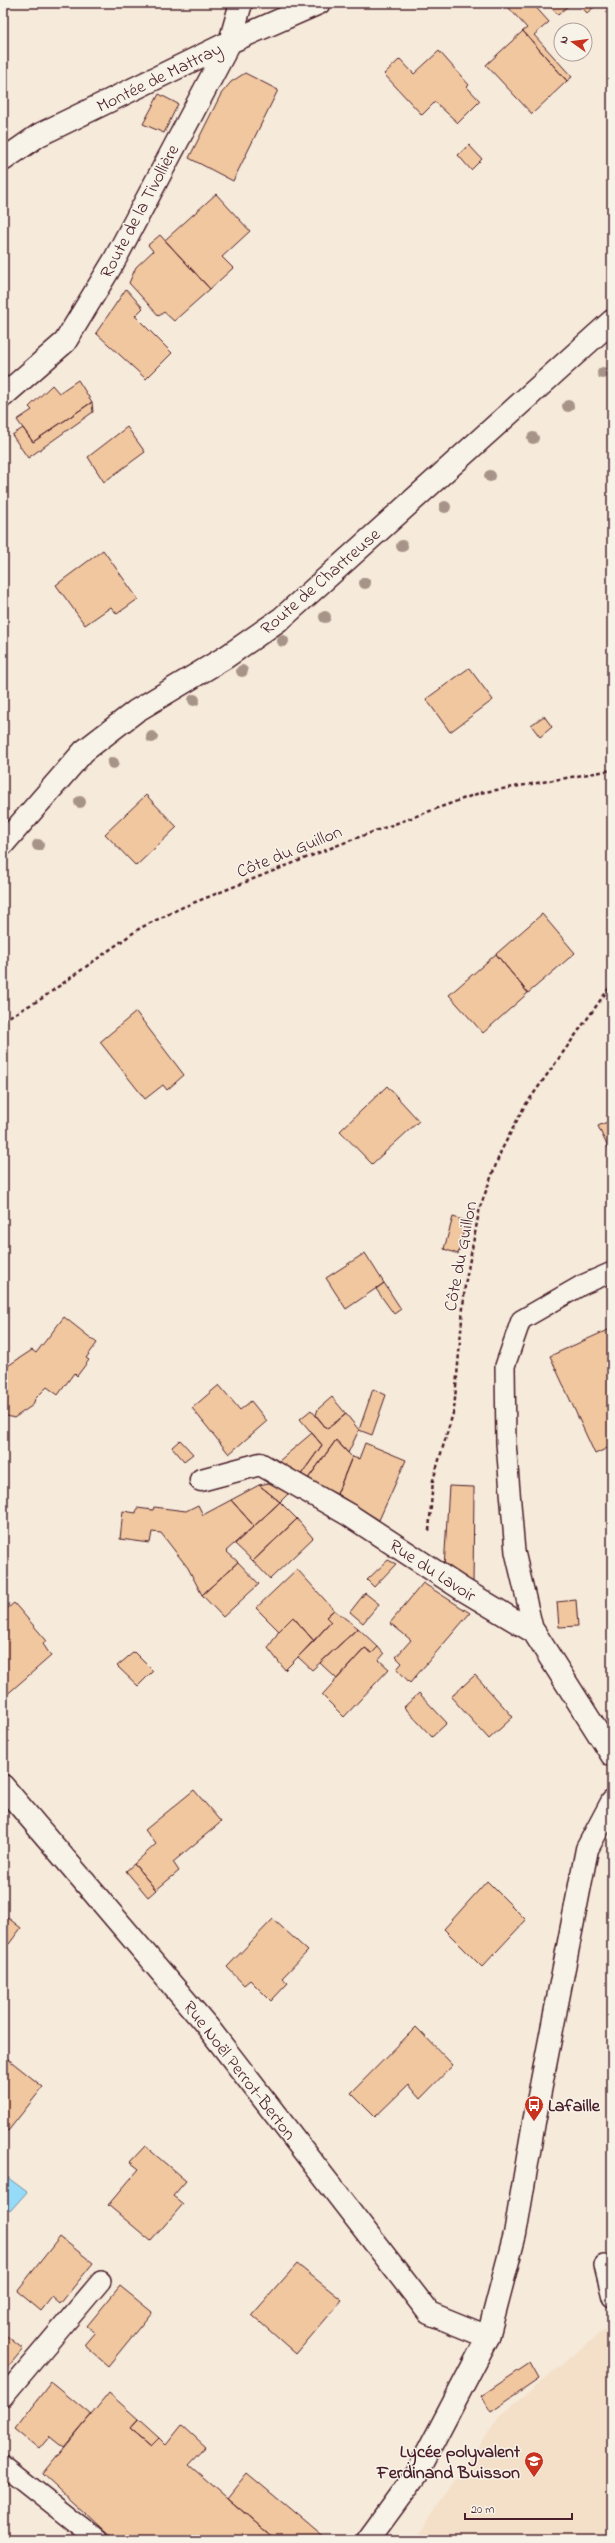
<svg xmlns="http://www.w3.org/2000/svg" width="615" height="2543" font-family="'Indie Flower',sans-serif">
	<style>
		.built { fill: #f4e0c9 }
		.water { fill: #95dbf7; stroke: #7790a5 }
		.building { fill: #f1c7a0; stroke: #4a1f2b }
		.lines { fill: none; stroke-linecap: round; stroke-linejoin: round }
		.service-casing { stroke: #4a1f2b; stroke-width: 22 }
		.minor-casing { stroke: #4a1f2b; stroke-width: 25 }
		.tertiary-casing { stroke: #4a1f2b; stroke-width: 25 }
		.primary-casing { stroke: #4a1f2b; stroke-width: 25 }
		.path { stroke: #4a1f2b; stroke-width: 2.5; stroke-dasharray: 4 3; stroke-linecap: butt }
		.service { stroke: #f7f3e8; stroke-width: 19 }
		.minor { stroke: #f7f3e8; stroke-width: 22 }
		.tertiary { stroke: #f7f3e8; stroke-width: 22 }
		.primary { stroke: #f7f3e8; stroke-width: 22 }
		.tree { fill: #a79488 }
		.labels { text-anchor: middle; stroke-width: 3; stroke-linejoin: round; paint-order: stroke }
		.street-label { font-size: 18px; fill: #4a1f2b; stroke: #f7f3e8 }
		.poi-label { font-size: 18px; font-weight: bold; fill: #4a1f2b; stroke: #f7f3e8; text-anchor: start }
	</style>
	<rect width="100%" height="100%" fill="#f6eada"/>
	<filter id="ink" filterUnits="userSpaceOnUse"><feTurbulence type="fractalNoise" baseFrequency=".025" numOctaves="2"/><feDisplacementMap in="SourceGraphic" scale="8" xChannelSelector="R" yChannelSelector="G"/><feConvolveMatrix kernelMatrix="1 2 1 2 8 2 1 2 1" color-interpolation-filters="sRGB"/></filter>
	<g filter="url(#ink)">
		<path class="built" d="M612 2325V2540H413L500 2416 597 2335Z"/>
		<path class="water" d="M3 2174 27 2192 10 2211 3 2205Z"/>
		<path class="building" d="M514 3H532L549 22 534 35 572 77 567 81 523 31 527 28 509 8Z
			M547 3H571L558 15Z
			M578 3H599L587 13Z
			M523 31 567 81 532 114 486 65Z
			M439 51 469 85 467 87 480 101 458 123 435 102 422 115 384 74 400 59 414 74Z
			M245 73 278 90 233 181 189 158 221 94 231 82Z
			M159 94 178 104 164 133 143 124Z
			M469 145 482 159 471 170 458 155Z
			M216 194 250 231 222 257 233 268 210 289 165 240Z
			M160 235 210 289 174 321 164 312 159 316 129 283 136 267 153 251 148 245Z
			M126 289 143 308 135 316 172 353 146 379 96 333Z
			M78 380 92 402 33 442 17 420 32 410 29 407 52 385 59 393Z
			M92 402 93 412 28 458 12 435 23 428 33 442Z
			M127 427 145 452 104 482 88 457Z
			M103 550 138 599 117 614 111 607 85 625 56 585Z
			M469 668 493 700 450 732 426 699Z
			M544 716 552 727 540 737 531 725Z
			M146 795 177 827 136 866 105 834Z
			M542 914 575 953 528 993 496 954Z
			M496 954 528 993 483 1033 449 995Z
			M136 1012 184 1075 167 1090 163 1085 145 1099 100 1042Z
			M387 1086 419 1121 372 1164 340 1131Z
			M612 1120V1156L598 1126Z
			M453 1217 466 1221 458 1254 444 1249Z
			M365 1253 384 1283 346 1309 326 1278Z
			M384 1283 401 1309 394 1314 376 1289Z
			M64 1317 97 1343 86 1358 89 1360 77 1376 74 1373 58 1395 47 1387 35 1399 33 1405 14 1418 7 1416 3 1410V1369L32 1350 36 1353Z
			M612 1328V1446L595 1454 550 1356Z
			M219 1385 240 1410 251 1401 267 1421 229 1454 192 1408Z
			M373 1389 386 1395 372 1435 359 1430Z
			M332 1397 346 1414 327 1429 316 1415 318 1409Z
			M311 1410 327 1429 346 1414 359 1430 348 1453 336 1440 307 1480 300 1476 322 1445 300 1419Z
			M312 1433 322 1445 300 1476 279 1461Z
			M180 1440 193 1454 184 1461 172 1447Z
			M336 1440 352 1457 337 1494 307 1480Z
			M365 1443 406 1460 379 1520 337 1494 352 1457 359 1459Z
			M274 1482 289 1493 280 1502 259 1485Z
			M259 1485 280 1502 254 1526 231 1500Z
			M449 1486 474 1487 473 1586 444 1568Z
			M231 1500 254 1526 226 1551 238 1562 202 1595 188 1568 161 1533 152 1532 150 1543 120 1539 123 1511 136 1513 137 1508 153 1510 154 1507 186 1511 198 1505 203 1515Z
			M280 1502 297 1519 253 1561 235 1544Z
			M297 1519 313 1538 270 1579 253 1561Z
			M388 1560 396 1564 374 1587 367 1580Z
			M238 1562 259 1584 223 1617 202 1595Z
			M297 1569 334 1610 326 1617 331 1622 314 1641 293 1617 279 1631 256 1608Z
			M423 1583 470 1613 410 1683 397 1669 402 1663 396 1657 411 1640 390 1623Z
			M365 1593 379 1604 363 1623 350 1612Z
			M576 1600 578 1626 559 1627 557 1602Z
			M14 1603 46 1640 43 1644 51 1656 4 1697 3 1612Z
			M334 1610 358 1628 312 1670 298 1657 331 1622 326 1617Z
			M293 1617 314 1641 285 1670 268 1648 279 1631Z
			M358 1628 378 1647 372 1653 365 1648 337 1679 320 1663Z
			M378 1647 384 1654 379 1660 389 1669 344 1717 322 1695 365 1648 372 1653Z
			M134 1652 153 1671 138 1686 117 1666Z
			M475 1675 513 1717 489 1739 451 1697Z
			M419 1693 447 1723 432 1737 404 1707Z
			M194 1790 221 1822 173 1862 179 1871 156 1890 134 1864 156 1844 145 1830Z
			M134 1864 156 1890 148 1897 126 1871Z
			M487 1881 526 1920 482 1967 444 1929Z
			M3 1905 5 1907 3 1914 21 1928 9 1944 3 1940Z
			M273 1919 308 1951 282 1978 288 1983 271 2001 250 1980 244 1985 227 1967Z
			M416 2027 453 2065 420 2099 408 2085 375 2117 351 2093Z
			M3 2055 43 2087 8 2131 3 2127Z
			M145 2146 186 2181 173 2196 183 2204 151 2241 108 2205 139 2169 130 2162Z
			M60 2237 93 2263 60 2304 52 2297 41 2311 17 2291Z
			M297 2264 342 2300 296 2354 252 2315Z
			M120 2286 152 2312 108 2366 84 2345 95 2332 87 2326Z
			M3 2333 23 2349 3 2373Z
			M530 2363 539 2379 491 2412 481 2396Z
			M51 2382 91 2415 64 2447 50 2436 39 2449 15 2429Z
			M109 2393 138 2419 130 2428 151 2446 159 2438 166 2445 182 2425 206 2447 189 2465 276 2540H114L43 2474Z
			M138 2419 159 2438 151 2446 130 2428Z
			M247 2473 327 2540H276L227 2498Z"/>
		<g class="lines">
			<g class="service-casing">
				<path id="service" d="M534 1632 515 1552 506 1443 505 1366 521 1320 582 1285 612 1272
					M604 2265 612 2297
					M3 2397 101 2281
					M3 2465 98 2540"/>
			</g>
			<g class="minor-casing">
				<path id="minor" d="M3 160 39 135 230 42 319 3
					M3 396 65 342 114 261 230 42 241 3
					M201 1480 260 1464 349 1515 462 1589 534 1632 612 1755
					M3 1786 207 2026 429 2313 488 2337"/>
			</g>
			<g class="tertiary-casing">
				<path id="tertiary" d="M368 2540 417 2473 488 2337 515 2234 534 2122 587 1849 612 1802"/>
			</g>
			<g class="primary-casing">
				<path id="primary" d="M3 844 84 751 136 711 226 657 282 618 612 321"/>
			</g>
			<path class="path" d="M3 1020 41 999 140 928 183 907 351 840 479 793 612 770
				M429 1531 433 1480 454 1410 465 1285 480 1207 501 1151 524 1107 612 984"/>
			<use href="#service" class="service"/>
			<use href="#minor" class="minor"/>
			<use href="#tertiary" class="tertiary"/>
			<use href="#primary" class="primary"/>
		</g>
		<g class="tree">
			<circle cx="603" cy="373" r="6"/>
			<circle cx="568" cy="406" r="6"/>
			<circle cx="533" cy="438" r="6"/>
			<circle cx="490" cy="476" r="6"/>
			<circle cx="445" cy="507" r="6"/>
			<circle cx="402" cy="546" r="6"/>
			<circle cx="365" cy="583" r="6"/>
			<circle cx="325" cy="617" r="6"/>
			<circle cx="283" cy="641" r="6"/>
			<circle cx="242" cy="671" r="6"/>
			<circle cx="194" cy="700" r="6"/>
			<circle cx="152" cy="737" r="6"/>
			<circle cx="113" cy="763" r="6"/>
			<circle cx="80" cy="802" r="6"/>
			<circle cx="38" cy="845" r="6"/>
		</g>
	</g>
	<defs>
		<g id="bus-pin" transform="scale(1)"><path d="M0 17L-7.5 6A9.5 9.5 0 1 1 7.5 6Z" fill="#c8321e" stroke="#f7f3e8"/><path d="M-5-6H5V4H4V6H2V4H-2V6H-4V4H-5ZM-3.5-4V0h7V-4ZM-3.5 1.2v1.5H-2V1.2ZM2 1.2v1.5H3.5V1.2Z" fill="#fff"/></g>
		<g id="school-pin" transform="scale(1)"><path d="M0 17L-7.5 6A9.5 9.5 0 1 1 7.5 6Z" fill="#c8321e" stroke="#f7f3e8"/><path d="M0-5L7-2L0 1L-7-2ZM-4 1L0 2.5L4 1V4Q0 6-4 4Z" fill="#fff"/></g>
	</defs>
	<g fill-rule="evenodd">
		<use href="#bus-pin" x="534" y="2105"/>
		<use href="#school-pin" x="534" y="2461"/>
	</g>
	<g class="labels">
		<g class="street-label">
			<text transform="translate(159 77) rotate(-26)" y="6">Montée de Mattray</text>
			<text transform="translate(139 211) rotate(-62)" y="6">Route de la Tivollière</text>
			<text transform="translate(320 581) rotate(-41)" y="6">Route de Chartreuse</text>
			<text transform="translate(289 851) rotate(-22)" y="6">Côte du Guillon</text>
			<text transform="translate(460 1256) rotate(-79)" y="6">Côte du Guillon</text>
			<text transform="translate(433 1570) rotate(33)" y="6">Rue du Lavoir</text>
			<text transform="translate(240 2070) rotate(52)" y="6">Rue Noël Perrot-Berton</text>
		</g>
		<g class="poi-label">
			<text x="548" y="2111">Lafaille</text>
			<text x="520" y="2457" text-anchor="end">Lycée polyvalent<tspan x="520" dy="21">Ferdinand Buisson</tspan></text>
		</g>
	</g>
	<rect width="615" height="2543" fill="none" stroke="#f7f3e8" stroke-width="16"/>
	<rect x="8" y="8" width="599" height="2527" fill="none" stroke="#4a1f2b" stroke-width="1.5" filter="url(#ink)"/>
	<g transform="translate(573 42) rotate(284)"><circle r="19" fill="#f7f3e8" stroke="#b29e9c"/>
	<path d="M0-3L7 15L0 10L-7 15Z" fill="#c8321e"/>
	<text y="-6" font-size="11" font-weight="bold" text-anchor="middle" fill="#4a1f2b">N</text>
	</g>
	<path d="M465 2513v6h107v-6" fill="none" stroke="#4a1f2b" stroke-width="2"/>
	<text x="471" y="2513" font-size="12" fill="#4a1f2b" stroke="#f7f3e8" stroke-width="3" paint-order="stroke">20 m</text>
</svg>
